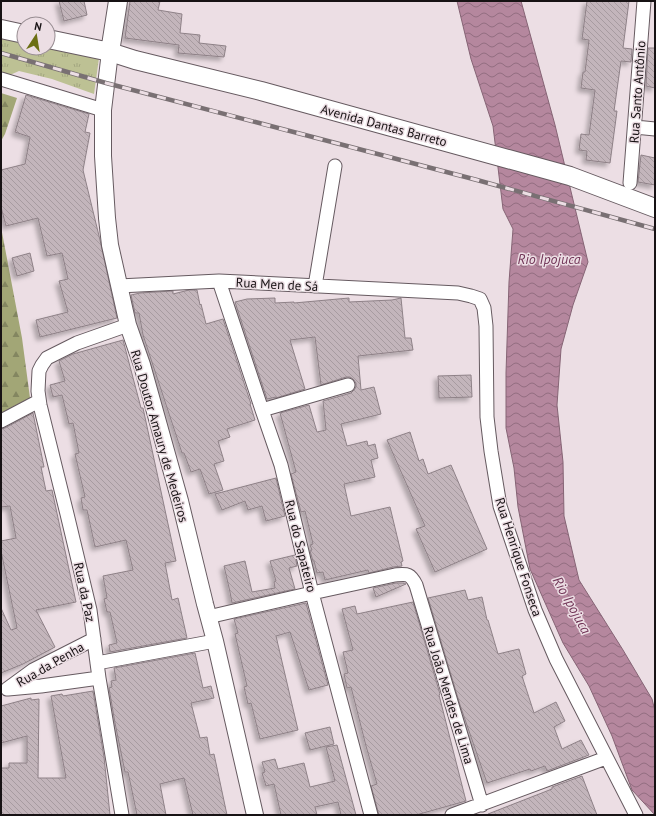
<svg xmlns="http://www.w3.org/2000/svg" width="656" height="816" font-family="'PT Sans',sans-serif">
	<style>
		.grass { fill: url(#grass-tufts) }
		.forest { fill: url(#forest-firs) }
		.water { fill: url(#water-waves); stroke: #866475 }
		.building { fill: url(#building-back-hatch); stroke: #8e8187; filter: url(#shadow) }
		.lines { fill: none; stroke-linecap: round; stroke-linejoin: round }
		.minor-casing { stroke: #665a60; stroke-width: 15 }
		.tertiary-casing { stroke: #665a60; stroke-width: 18 }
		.secondary-casing { stroke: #665a60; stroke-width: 20 }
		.minor { stroke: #fff; stroke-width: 13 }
		.tertiary { stroke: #fff; stroke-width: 16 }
		.secondary { stroke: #fff; stroke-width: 18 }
		.rail-casing { stroke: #797073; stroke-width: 4.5 }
		.rail { stroke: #ecdee4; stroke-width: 3; stroke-dasharray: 9; stroke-linecap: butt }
		.labels { text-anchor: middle; stroke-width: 3; stroke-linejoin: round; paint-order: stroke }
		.street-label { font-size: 13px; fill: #171214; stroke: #ecdee4 }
		.water-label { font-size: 14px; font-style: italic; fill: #723658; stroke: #ecdee4 }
	</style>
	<defs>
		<pattern id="grass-tufts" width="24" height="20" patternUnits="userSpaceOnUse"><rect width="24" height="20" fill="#bdc194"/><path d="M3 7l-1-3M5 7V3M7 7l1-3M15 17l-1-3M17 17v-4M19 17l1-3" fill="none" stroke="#a2a57f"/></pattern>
		<pattern id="forest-firs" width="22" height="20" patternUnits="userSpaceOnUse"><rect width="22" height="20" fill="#a2a676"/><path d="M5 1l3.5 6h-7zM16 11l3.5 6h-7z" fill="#838660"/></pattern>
		<pattern id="water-waves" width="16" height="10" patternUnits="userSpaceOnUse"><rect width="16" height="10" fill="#b5879e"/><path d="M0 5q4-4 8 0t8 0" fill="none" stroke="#926d80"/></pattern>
		<pattern id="building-back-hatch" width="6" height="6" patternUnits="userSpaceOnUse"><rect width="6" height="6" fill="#c3b5bb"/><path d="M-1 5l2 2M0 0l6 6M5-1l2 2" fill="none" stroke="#a79ba0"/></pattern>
		<filter id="shadow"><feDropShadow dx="-3.5" dy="3.5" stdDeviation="2" flood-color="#0004"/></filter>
	</defs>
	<rect width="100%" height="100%" fill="#ecdee4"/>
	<path class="grass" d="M1 38 24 42V48H48L99 58 94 94 52 79 19 71 10 75 1 72Z"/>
	<path class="forest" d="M1 93 17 98 5 134 1 141Z
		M1 227 22 338 30 398 1 413Z"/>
	<path class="water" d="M457 1H521L555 125 588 262 573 305 561 349 557 405 563 462 564 516 579 580 623 650 652 699 655 711V815L632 790 612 736 589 686 563 643 530 569 518 507 514 468 506 428V373L509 282 513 229 503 209 493 126 471 59Z"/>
	<path class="building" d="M59 1H84L87 15 64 21Z
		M130 1H160L158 10 182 14 180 33 200 35 199 43 226 46 224 57 178 53 179 45 125 38Z
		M587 1H629L623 48 632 49 631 62 621 61 614 111H617L610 163 586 160 587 151 579 150 581 134 589 135 595 90 581 88 583 72H585L589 40 582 39Z
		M648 48H655V88L646 86Z
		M26 95 89 114 85 132 90 133 83 170 100 240 117 318 40 337 36 320 68 312 59 281 68 279 62 253 47 256 38 218 6 226 1 207V170L25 164 30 137 15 132Z
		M641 155 655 158V185L638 182Z
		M30 253 34 271 17 276 12 258Z
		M189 290H197L200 305 201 304 206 324 223 319 251 404H250L255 420 227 429 230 437 218 441 224 461 214 464 223 490 209 494 200 469 191 472 184 453H182L143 335 139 313H135L131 295 140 293 173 291V294Z
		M275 298V303L294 302V303L349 298V302L392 300 401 298 405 338H411L413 350 358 356 361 390 374 387 381 414 341 424 347 446 367 441 368 446 375 444 378 458 371 460 375 477 344 484 351 516 390 507 403 561 401 562 402 566 393 567 369 573 368 570 325 580 323 572 317 573 314 561H313L310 551 312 550 310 545 313 544 305 511 301 512 291 474 296 472 280 413 309 405 317 432 326 430 323 401 351 393 354 390 356 387V383L353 379 350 377H346L321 385 315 337 290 340 305 389 276 398V397L267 399 235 302 247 299Z
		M123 340 141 408H143L176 561 165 563 172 600 178 598 187 638 110 652 109 645 117 643 110 612H107L104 599 107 598 103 576 133 570 126 540 95 547 87 510H83L81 498 85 497 75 454 79 453 73 423 69 424 62 395 53 397 50 385 65 381 59 361 73 354Z
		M471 375 472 397 439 398 438 376Z
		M33 413 44 467H41L46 491 52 490 76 602 36 610 55 647 23 664 1 673V608L11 630 17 628 1 551V541L16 538 10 506 1 507V429L5 428Z
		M410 432 419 461 423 459 428 474 451 465 487 549 435 572 416 529 425 526 387 440Z
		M276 478 285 516 266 521 262 506 248 510 245 501 222 510 215 494Z
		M295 555 297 566 289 568 295 589 232 603 230 592 224 566 245 561 252 592 275 588 274 582 276 581 270 561Z
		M396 583H404L406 584 376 597 373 588Z
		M465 590 468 600 482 597 487 620H488L498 654 519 649 526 674 522 676 534 713 556 702 565 721 554 727 562 749 581 740 589 755 547 771 545 766 531 771 530 769 487 783 460 705 428 598Z
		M413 602 440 694 439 695 466 801 416 815H379L371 786 377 784 366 746 351 687 347 688 344 674 348 673 343 652 353 650 342 609 355 606 357 614Z
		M306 603 328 685 309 690 290 632 276 636 298 730 260 739 251 703 248 704 244 687 247 686 235 634 238 633 234 619Z
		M195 653 203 688 211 686 214 698 191 703 200 738 207 737 210 755 214 754 227 815H193L184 778 160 784 166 815H137L128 772H125L115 723 109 688 112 687 111 681 116 680 114 668Z
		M93 691 104 757 110 815H1V768H9V763H27V736L1 743V706L31 698V700L39 699 38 778H66L51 696 62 694 63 696Z
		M330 727 334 744 310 750 305 733Z
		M337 745 356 815H341L338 802 315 807 317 815H281L274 784 266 786 262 773 265 772 262 762 275 759 278 769 304 763 310 787 335 781 326 747Z
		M582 776 597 815H488V814L552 789V787Z"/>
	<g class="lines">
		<g class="minor-casing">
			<path id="minor" d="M1 79 103 110
				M635 127 655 129
				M630 183 644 1
				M219 281 262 410 281 465 312 593 371 815
				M119 286 219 281 458 293 471 296 480 299 484 308 486 326 487 417 491 451 500 506 535 610 556 659 636 815
				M315 286 335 166
				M262 410 348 385
				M1 421 39 401
				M208 617 312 593 395 575C407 574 410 573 416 585L482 805
				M97 663 215 641
				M7 689 33 670 94 639
				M8 689 41 686 99 678
				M122 815 99 678 90 610 67 514 40 405 38 391 39 371 42 365 47 358 77 343 128 325
				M452 815 606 758"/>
		</g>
		<g class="tertiary-casing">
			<path id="tertiary" d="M110 52 103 110V156L107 218 110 245 128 325 142 365 180 501 205 604 215 641 255 815"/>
		</g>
		<g class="secondary-casing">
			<path id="secondary" d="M1 29 24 34
				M48 39 110 52 135 60 261 91 508 159 570 176 655 208
				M110 52 118 1"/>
		</g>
		<use href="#minor" class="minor"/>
		<use href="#tertiary" class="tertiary"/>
		<use href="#secondary" class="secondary"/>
		<g class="rail-casing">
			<path id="rail" d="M1 53 106 83 477 180 655 229"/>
		</g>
		<use href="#rail" class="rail"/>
	</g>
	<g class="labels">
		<g class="street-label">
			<text transform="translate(637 92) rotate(-86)" y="5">Rua Santo Antônio</text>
			<text transform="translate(384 125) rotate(15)" y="5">Avenida Dantas Barreto</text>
			<text transform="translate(277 284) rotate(3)" y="5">Rua Men de Sá</text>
			<text transform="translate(160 436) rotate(74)" y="5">Rua Doutor Amaury de Medeiros</text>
			<text transform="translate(301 546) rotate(76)" y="5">Rua do Sapateiro</text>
			<text transform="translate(519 557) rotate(72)" y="5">Rua Henrique Fonseca</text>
			<text transform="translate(85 592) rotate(78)" y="5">Rua da Paz</text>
			<text transform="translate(50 664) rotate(-30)" y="5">Rua da Penha</text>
			<text transform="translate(449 695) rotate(73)" y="5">Rua João Mendes de Lima</text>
		</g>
		<g class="water-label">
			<text x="549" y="264">Rio Ipojuca</text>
			<text transform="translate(572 605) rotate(61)" y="5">Rio Ipojuca</text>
		</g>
	</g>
	<rect width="656" height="816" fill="none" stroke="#171214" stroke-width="4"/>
	<g transform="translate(36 36) rotate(12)"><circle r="19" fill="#ecdee4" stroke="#978c91"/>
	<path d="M0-3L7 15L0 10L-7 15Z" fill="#6c6f14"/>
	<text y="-6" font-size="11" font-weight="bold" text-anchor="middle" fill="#171214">N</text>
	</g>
</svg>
